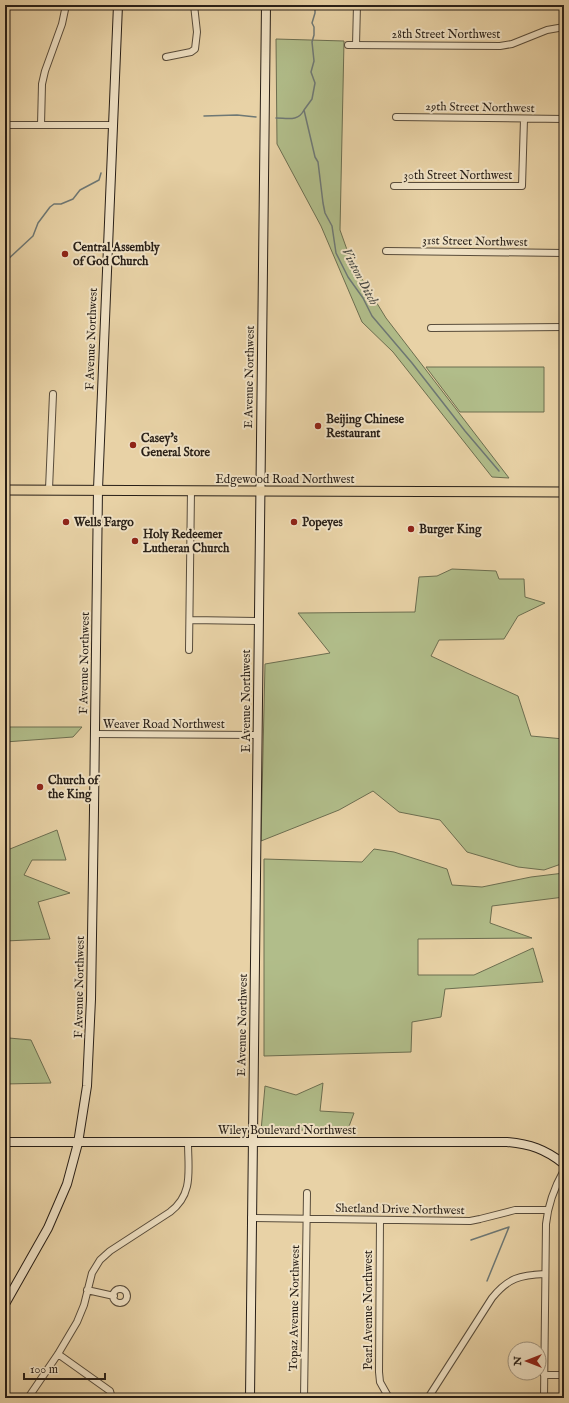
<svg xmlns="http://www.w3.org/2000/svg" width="569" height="1403" font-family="'IM FELL English',serif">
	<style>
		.green { fill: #b1bd8a; stroke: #6c6e50 }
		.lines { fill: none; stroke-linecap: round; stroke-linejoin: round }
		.stream { stroke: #6e7875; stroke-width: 1.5 }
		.street-casing { stroke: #584c3b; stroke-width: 8 }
		.secondary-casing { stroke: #281f17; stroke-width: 10 }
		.primary-casing { stroke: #281f17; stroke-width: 11 }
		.street { stroke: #f0e2c5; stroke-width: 6 }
		.secondary { stroke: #f0e2c5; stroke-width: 8 }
		.primary { stroke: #e8d2a6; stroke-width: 9 }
		.poi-dot { fill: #8f2418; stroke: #f0e2c5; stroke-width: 1.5 }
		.labels { text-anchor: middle; stroke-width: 4; stroke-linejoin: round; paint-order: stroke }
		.street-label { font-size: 12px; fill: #281f17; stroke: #f0e2c5 }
		.poi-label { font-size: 12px; font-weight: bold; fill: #281f17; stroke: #f0e2c5; text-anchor: start }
		.water-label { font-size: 13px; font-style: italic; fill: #4b4c46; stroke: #f0e2c5 }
	</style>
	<rect width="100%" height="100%" fill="#e8d2a6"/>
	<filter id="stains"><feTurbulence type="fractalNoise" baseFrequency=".005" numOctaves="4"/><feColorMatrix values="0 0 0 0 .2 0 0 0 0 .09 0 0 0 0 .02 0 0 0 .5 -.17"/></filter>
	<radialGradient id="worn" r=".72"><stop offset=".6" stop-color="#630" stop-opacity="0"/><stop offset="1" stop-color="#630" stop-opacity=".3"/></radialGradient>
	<path class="green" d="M365 5H533V9L365 8Z
		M276 39 344 41 340 230 351 261 386 318 509 478 492 477 393 352 362 322 321 226 277 144Z
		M426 367H544V412H460Z
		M452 569 496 571 499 579H524L525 597 545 603 518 616 504 639 439 640 431 656 467 673 518 696 531 736 564 739V863L544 870 518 867 467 852 440 820 399 812 373 791 339 810 261 841 265 664 330 653 298 613 415 612 419 577 437 576Z
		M5 727H82L73 737 5 742Z
		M57 830 66 860H32L24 875 70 893 38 902 50 939 5 941V851Z
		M374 849 394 852 447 869 452 885 482 887 531 877 564 873V897L492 906 490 923 532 938 418 939V975H474L533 948 543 982 445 989 441 1017 412 1022 411 1052 264 1056V859L362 862Z
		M5 1035 9 1038 31 1040 51 1083 5 1084Z
		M323 1083 320 1111 354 1113 348 1129 261 1131 265 1086 296 1095Z"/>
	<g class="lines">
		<path class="stream" d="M315 5V13L312 23 314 27V35L312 42 314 61 311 72 315 83 312 99 304 110 315 157 318 162 323 203 325 213 332 226 336 253 348 277 363 298 372 316 412 363 465 431 499 471
			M204 116 237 115 256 117
			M276 118C287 118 298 122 304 110
			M5 262 33 236 38 223 50 207 54 204H61L73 199 80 190 99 180 101 173
			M471 1240 509 1227
			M487 1281 509 1227"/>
		<g class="street-casing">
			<path id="street" d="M348 45 500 46 512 44 547 30 564 27
				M356 45 357 5
				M166 57 191 52 195 49 197 32 194 5
				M396 117 564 119
				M5 125H112
				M41 125 42 84 45 71 62 24 66 5
				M394 186H522L524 119
				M386 251 564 253
				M431 328 564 327
				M49 489 53 394
				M5 519V490
				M190 620 258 621
				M189 650 191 490
				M95 734 258 735
				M251 1218 470 1221 480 1219 515 1210H547
				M380 1220 379 1372 380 1382 389 1398
				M113 1296a7 7 0 1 1 14 0a7 7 0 1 1-14 0Z
				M87 1290 114 1296
				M58 1354 110 1391 112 1398
				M544 1375H564
				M28 1398 58 1354 77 1322 84 1305 92 1273 100 1260 110 1251 170 1212C194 1194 188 1170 188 1142
				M304 1398 307 1193
				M428 1398 492 1298C508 1278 520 1275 545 1274
				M544 1398 546 1224C548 1204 554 1188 564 1170"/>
		</g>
		<g class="secondary-casing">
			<path id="secondary" d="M5 1142H507C530 1144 545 1149 564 1164
				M5 1304 48 1228 67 1184 78 1143 87 1086 91 999 94 810 98 489 118 5
				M250 1398 266 5"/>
		</g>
		<g class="primary-casing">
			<path id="primary" d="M5 490 564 492"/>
		</g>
		<use href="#street" class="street"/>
		<use href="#secondary" class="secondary"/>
		<use href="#primary" class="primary"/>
	</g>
	<g class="poi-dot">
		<circle cx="65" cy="254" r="4"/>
		<circle cx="318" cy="426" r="4"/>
		<circle cx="133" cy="445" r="4"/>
		<circle cx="66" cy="522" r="4"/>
		<circle cx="294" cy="522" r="4"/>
		<circle cx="411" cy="529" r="4"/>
		<circle cx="135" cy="541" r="4"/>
		<circle cx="40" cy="787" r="4"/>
	</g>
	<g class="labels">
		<g class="street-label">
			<text x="446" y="38">28th Street Northwest</text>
			<text transform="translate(480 107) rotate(1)" y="4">29th Street Northwest</text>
			<text x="458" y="179">30th Street Northwest</text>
			<text transform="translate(475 241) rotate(1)" y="4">31st Street Northwest</text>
			<text transform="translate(91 339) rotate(-88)" y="4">F Avenue Northwest</text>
			<text transform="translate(249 377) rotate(-89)" y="4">E Avenue Northwest</text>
			<text x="285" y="483">Edgewood Road Northwest</text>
			<text transform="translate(84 663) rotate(-89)" y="4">F Avenue Northwest</text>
			<text transform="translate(246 701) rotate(-90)" y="4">E Avenue Northwest</text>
			<text x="164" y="728">Weaver Road Northwest</text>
			<text transform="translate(79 987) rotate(-89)" y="4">F Avenue Northwest</text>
			<text transform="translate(242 1025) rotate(-89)" y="4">E Avenue Northwest</text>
			<text x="287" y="1134">Wiley Boulevard Northwest</text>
			<text transform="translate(400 1209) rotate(1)" y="4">Shetland Drive Northwest</text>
			<text transform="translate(294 1308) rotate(-89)" y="4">Topaz Avenue Northwest</text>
			<text transform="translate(368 1310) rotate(-90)" y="4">Pearl Avenue Northwest</text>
		</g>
		<g class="poi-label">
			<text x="73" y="251">Central Assembly<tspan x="73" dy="14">of God Church</tspan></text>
			<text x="326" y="423">Beijing Chinese<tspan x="326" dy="14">Restaurant</tspan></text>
			<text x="141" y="442">Casey's<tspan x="141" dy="14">General Store</tspan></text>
			<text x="74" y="526">Wells Fargo</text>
			<text x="302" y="526">Popeyes</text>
			<text x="419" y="533">Burger King</text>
			<text x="143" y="538">Holy Redeemer<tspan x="143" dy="14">Lutheran Church</tspan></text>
			<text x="48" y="784">Church of<tspan x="48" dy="14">the King</tspan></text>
		</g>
		<g class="water-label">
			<text transform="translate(361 276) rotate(62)" y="5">Vinton Ditch</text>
		</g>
	</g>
	<rect width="569" height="1403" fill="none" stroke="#e8d2a6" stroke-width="20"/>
	<rect x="6" y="6" width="557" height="1391" fill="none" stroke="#281f17" stroke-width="2"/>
	<rect x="10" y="10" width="549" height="1383" fill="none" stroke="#281f17"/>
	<g transform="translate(527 1361) rotate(270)"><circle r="19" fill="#f0e2c5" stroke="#a0947f"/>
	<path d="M0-3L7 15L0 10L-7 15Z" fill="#8f2418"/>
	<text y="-6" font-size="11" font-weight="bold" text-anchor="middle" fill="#281f17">N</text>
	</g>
	<path d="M24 1373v6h81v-6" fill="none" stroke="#281f17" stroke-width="2"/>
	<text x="30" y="1373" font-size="12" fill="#281f17" stroke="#f0e2c5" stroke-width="3" paint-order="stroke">100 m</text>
	<rect width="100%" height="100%" filter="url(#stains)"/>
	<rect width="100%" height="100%" fill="url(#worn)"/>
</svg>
